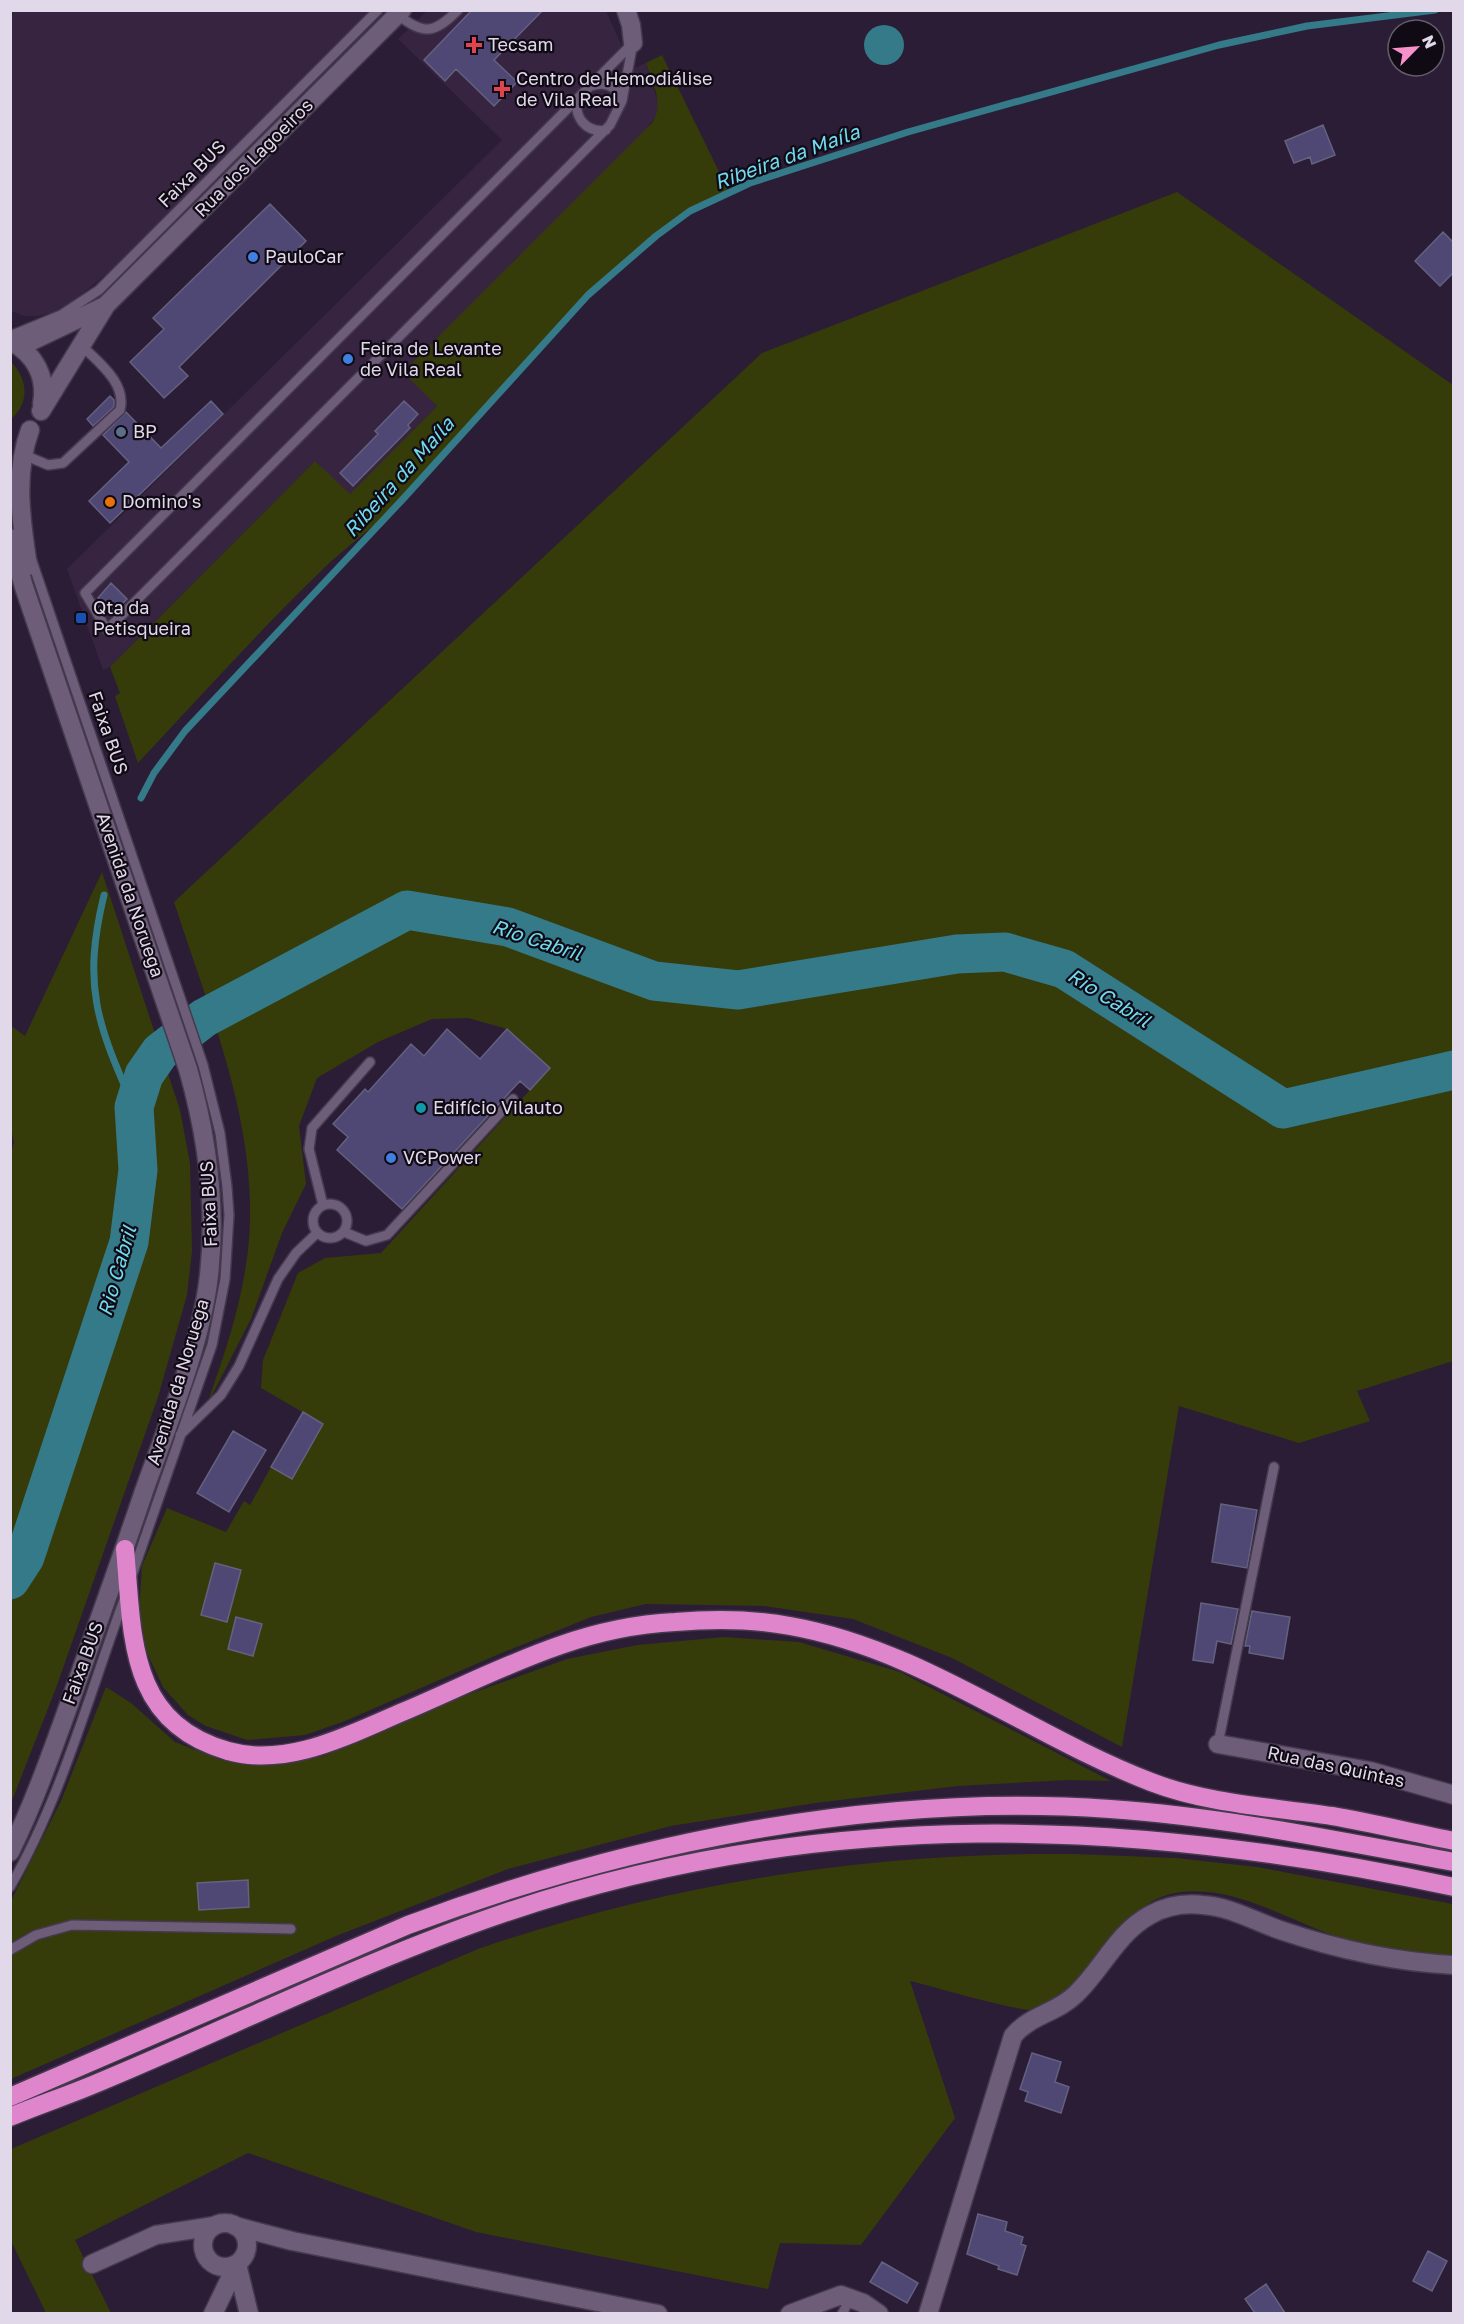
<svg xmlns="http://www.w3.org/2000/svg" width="1464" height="2324" font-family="'Golos Text',sans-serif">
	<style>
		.built { fill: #362441 }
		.green { fill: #363b0a }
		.water { fill: #347a88 }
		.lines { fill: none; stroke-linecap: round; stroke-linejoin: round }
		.stream { stroke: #347a88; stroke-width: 7 }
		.river { stroke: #347a88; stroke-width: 39 }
		.building { fill: #4f4874; stroke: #64617f; stroke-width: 1.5 }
		.lane-casing { stroke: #44394d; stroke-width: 12 }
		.street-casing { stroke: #44394d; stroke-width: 21 }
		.secondary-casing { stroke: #44394d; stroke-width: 21 }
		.highway-casing { stroke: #44394d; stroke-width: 21 }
		.lane { stroke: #6d5d79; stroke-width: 9 }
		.street { stroke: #6d5d79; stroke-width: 18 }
		.secondary { stroke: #6d5d79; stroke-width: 18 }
		.highway { stroke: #de85cc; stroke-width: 18 }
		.health-dot { fill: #e0444e; stroke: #100a15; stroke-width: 2 }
		.shop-dot { fill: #3f7fe0; stroke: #100a15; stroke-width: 2 }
		.service-dot { fill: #5c6f8a; stroke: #100a15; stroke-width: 2 }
		.food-dot { fill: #e8710a; stroke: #100a15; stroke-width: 2 }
		.transit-dot { fill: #1a4fb4; stroke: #100a15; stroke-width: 2 }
		.culture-dot { fill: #0f9aa8; stroke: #100a15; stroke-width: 2 }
		.labels { text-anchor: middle; stroke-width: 4.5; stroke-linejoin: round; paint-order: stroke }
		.poi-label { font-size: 18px; fill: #e1d8e9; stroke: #100a15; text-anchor: start }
		.street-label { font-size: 18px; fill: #e1d8e9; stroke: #100a15 }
		.water-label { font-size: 20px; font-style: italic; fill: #70daef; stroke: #100a15 }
	</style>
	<rect width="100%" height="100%" fill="#2b1d35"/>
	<path class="built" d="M13 11V10L371 11 115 267 73 301 55 312 38 316H24L11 311 10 27Z
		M427 11H606L632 69 646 63 658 102V113L648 127 403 372 437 406 349 495 315 461 110 667 103 670 67 569 502 140 398 39Z"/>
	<path class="green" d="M662 55 729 192C591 261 510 390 405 497 380 523 349 544 323 569 259 631 199 698 138 763L115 696 120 693 110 667 315 461 350 494 437 406 403 372 652 123C665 104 652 82 646 63Z
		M1177 192 1453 385V1361L1357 1391 1370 1421 1299 1443 1179 1406 1122 1747 952 1658 853 1619 764 1606 646 1604 591 1617 499 1654 345 1721 305 1735 247 1740 206 1726 188 1715 163 1687 147 1653 139 1613 142 1566 167 1508 226 1532 244 1501 250 1505 271 1467 292 1478 323 1424 261 1388 263 1360 298 1273 325 1258 381 1253 550 1068 507 1029 468 1018 432 1019 378 1042 317 1078 299 1126 306 1184 282 1233 251 1319 206 1407C224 1356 242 1304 248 1250 261 1130 210 1014 174 902L762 353Z
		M11 362C28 379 30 403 11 419Z
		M102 872 180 1110 190 1163 192 1251 187 1295 158 1397 56 1688 11 1803 10 1158 14 1142 10 1125 11 1026 25 1036Z
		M724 1637 799 1642 900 1672 1111 1781 1069 1780 958 1786 815 1803 671 1826 508 1869 336 1936 11 2079V1901L61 1801 106 1687 131 1703 175 1742 221 1760 267 1765 324 1756 453 1700 567 1659 637 1645Z
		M1074 1854 1176 1858 1257 1867 1453 1904V1955C1415 1953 1378 1949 1342 1938 1291 1922 1236 1885 1181 1892 1118 1900 1106 1973 1054 2001 1050 2004 1044 2009 1039 2010 1024 2014 932 1986 910 1981L955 2118 861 2245 780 2243 768 2289 476 2232 248 2153 75 2240 111 2313H46L11 2241V2149L478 1949C669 1883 871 1852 1074 1854Z"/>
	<path class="water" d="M864 45a20 20 0 1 1 40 0a20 20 0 1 1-40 0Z"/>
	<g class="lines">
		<path class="stream" d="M141 798 154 773 185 731 403 499 588 295 656 236 690 211 750 183 908 132 1219 45 1307 26 1435 10
			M104 895C82 986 97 1024 134 1107"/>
		<path class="river" d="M10 1580 25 1557 129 1242 138 1170 134 1107 144 1075 160 1052 204 1018 407 910 508 927 654 981 738 990 957 954 1005 952 1064 969 1283 1109 1454 1070"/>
	</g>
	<path class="building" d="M472 10H543L494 60 517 82 494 106 456 69 445 81 424 60Z
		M1323 125 1335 155 1312 164 1310 157 1294 163 1285 141Z
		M270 204 306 241 179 367 188 376 164 398 130 362 164 329 153 318Z
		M1443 232 1454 243V272L1440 286 1415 261Z
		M110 396 114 400V407L93 426 87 419Z
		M211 401 223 414 110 523 89 501 129 462 103 435 126 412 161 448Z
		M404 401 418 414 408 425 410 428 353 486 340 473 378 434 375 431Z
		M111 583 127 599 113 613 98 598Z
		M447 1029 480 1059 507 1029 550 1068 530 1090 520 1081 402 1209 337 1150 348 1137 333 1124 365 1089 368 1092 411 1044 424 1056Z
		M303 1412 323 1424 292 1479 271 1467Z
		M233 1431 266 1450 229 1512 197 1493Z
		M1221 1504 1257 1510 1247 1568 1212 1562Z
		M215 1563 241 1570 227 1622 201 1615Z
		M1201 1603 1238 1609 1231 1644 1217 1641 1213 1663 1193 1660Z
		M1252 1611 1290 1617 1283 1659 1249 1653 1250 1646H1245Z
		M236 1617 262 1624 253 1656 228 1649Z
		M248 1880 249 1907 199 1910 197 1883Z
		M1032 2053 1061 2062 1055 2082 1069 2087 1061 2113 1025 2101 1028 2092 1020 2089Z
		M978 2214 1007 2222 1005 2231 1023 2237 1021 2244 1026 2246 1017 2275 998 2269 999 2266 967 2254Z
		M1428 2251 1447 2261 1432 2291 1413 2281Z
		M882 2262 918 2283 907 2303 870 2282Z
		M1266 2284 1285 2313H1255L1245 2299Z"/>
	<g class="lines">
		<g class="lane-casing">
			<path id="lane" d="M398 15C424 35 434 34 458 10
				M633 43 622 101 610 125 107 630 85 593Z
				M591 86C606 81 617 87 622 101
				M578 98C573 117 586 133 606 130
				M10 336 61 315 99 290 378 10
				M22 454 48 465 63 463 120 410C127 383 98 362 81 345
				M32 561 203 1065 220 1133 227 1187 229 1215 225 1279 212 1345 131 1578
				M313 1221a17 17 0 1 1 34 0a17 17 0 1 1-34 0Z
				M323 1205 309 1149 312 1128 370 1062
				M344 1232 366 1241 387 1235 513 1099
				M180 1435 221 1395 239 1366 278 1279 296 1253 317 1233
				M1218 1744 1274 1467
				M10 1887C62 1797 89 1694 125 1597
				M10 1950 36 1935 72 1925 291 1929
				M842 2314 851 2297"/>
		</g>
		<g class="street-casing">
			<path id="street" d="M626 10 631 25 633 43
				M1218 1744 1370 1771 1454 1795
				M203 2245a22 22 0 1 1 44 0a22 22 0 1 1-44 0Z
				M235 2226 292 2241 658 2314
				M92 2264 156 2235 214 2226
				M237 2264 249 2314
				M213 2314 237 2264
				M790 2314 841 2295 863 2303 879 2314
				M928 2314 1013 2036C1030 2015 1057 2013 1076 1994 1103 1968 1117 1933 1150 1915 1166 1906 1185 1903 1203 1905 1231 1907 1254 1921 1280 1930 1336 1949 1395 1962 1454 1965"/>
		</g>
		<g class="secondary-casing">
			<path id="secondary" d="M10 341C35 354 47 377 42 404
				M21 346 105 306
				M41 411 106 305 402 10
				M10 538 24 587 188 1069C207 1136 217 1205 209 1275 202 1342 167 1426 144 1491 122 1557 98 1622 75 1688 55 1743 36 1799 10 1852
				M28 566C21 521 14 473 30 430"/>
		</g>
		<g class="highway-casing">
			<path id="highway" d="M125 1549C133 1635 127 1722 228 1751 289 1768 350 1734 405 1711 457 1689 508 1663 561 1645 598 1632 636 1624 675 1622 713 1619 753 1619 790 1626 921 1649 1029 1735 1151 1782 1208 1804 1272 1807 1332 1816 1373 1823 1413 1833 1454 1841
				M10 2097 408 1925C627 1843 876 1792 1110 1809 1226 1817 1340 1841 1454 1862
				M10 2117C41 2104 72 2094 102 2081 236 2025 366 1960 504 1913 821 1806 1130 1817 1454 1887"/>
		</g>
		<use href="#lane" class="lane"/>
		<use href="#street" class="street"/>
		<use href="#secondary" class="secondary"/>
		<use href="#highway" class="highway"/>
	</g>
	<g class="health-dot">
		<path d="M471 36h6v6h6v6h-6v6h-6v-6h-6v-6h6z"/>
		<path d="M499 80h6v6h6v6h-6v6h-6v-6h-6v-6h6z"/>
	</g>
	<g class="shop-dot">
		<circle cx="253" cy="257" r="6"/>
		<circle cx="348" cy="359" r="6"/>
		<circle cx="391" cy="1158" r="6"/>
	</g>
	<circle class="service-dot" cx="121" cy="432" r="6"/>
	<circle class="food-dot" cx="110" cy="502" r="6"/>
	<rect class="transit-dot" x="75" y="612" width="12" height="12" rx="3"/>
	<circle class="culture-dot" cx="421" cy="1108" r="6"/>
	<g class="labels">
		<g class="poi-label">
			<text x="488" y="51">Tecsam</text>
			<text x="516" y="85">Centro de Hemodiálise<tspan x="516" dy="21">de Vila Real</tspan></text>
			<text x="265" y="263">PauloCar</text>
			<text x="360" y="355">Feira de Levante<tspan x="360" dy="21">de Vila Real</tspan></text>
			<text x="133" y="438">BP</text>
			<text x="122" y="508">Domino's</text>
			<text x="93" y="614">Qtª da<tspan x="93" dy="21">Petisqueira</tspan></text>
			<text x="433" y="1114">Edifício Vilauto</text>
			<text x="403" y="1164">VCPower</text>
		</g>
		<g class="street-label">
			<text transform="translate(254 158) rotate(-45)" y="6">Rua dos Lagoeiros</text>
			<text transform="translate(192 174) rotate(-45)" y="6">Faixa BUS</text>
			<text transform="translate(108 733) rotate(71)" y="6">Faixa BUS</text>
			<text transform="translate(130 895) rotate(71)" y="6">Avenida da Noruega</text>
			<text transform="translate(209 1204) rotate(-93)" y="6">Faixa BUS</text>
			<text transform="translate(178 1382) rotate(-73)" y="6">Avenida da Noruega</text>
			<text transform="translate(83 1663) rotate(-70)" y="6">Faixa BUS</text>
			<text transform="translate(1336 1767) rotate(12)" y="6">Rua das Quintas</text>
		</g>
		<g class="water-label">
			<text transform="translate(787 157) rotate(-20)" y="7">Ribeira da Maíla</text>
			<text transform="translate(399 477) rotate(-48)" y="7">Ribeira da Maíla</text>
			<text transform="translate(537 940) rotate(18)" y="7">Rio Cabril</text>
			<text transform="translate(1109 998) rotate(32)" y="7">Rio Cabril</text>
			<text transform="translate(117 1271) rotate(-74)" y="7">Rio Cabril</text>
		</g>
	</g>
	<rect width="1464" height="2324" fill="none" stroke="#e1d8e9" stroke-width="24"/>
	<g transform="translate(1416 48) rotate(65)"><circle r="28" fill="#100a15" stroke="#645c6a" stroke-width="1.5"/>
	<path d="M0-4.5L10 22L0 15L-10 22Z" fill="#f890cc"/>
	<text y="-9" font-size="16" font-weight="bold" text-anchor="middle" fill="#e1d8e9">N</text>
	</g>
</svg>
